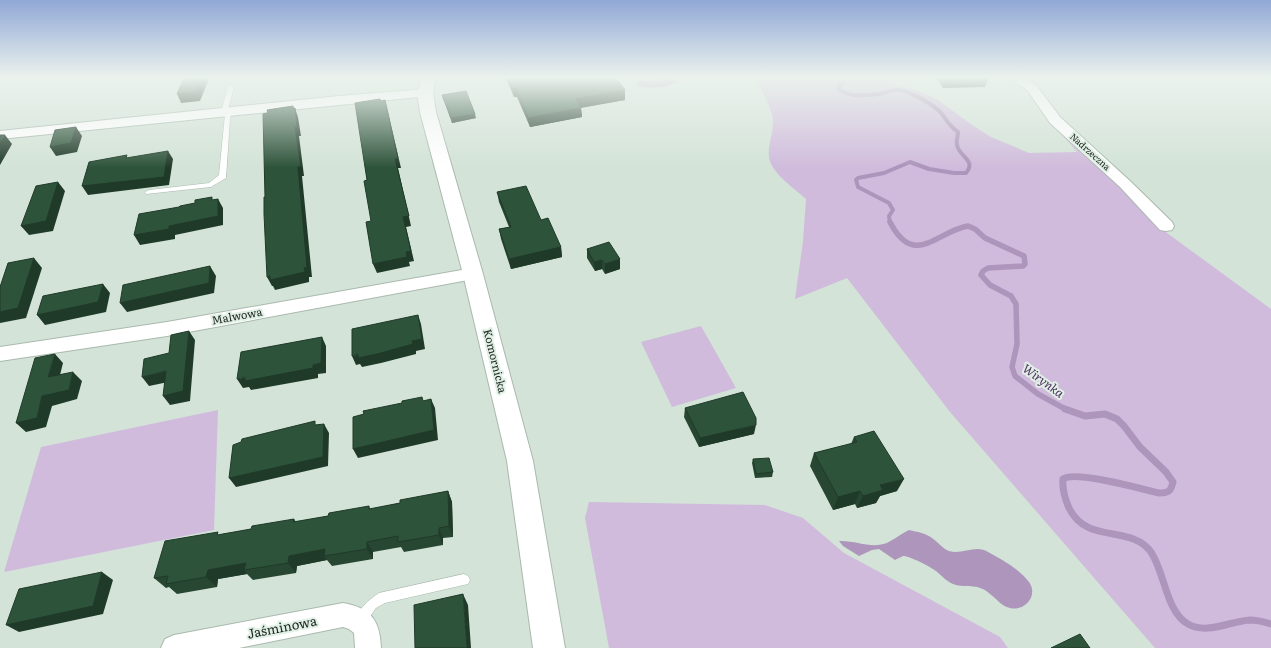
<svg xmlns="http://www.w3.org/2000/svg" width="1271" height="648" font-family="Literata,serif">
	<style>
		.green { fill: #d0bbdc }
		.water { fill: #ad95bb }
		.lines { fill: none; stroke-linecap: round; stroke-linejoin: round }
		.stream-far2 { stroke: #ad95bb; stroke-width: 4 }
		.stream-far1 { stroke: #ad95bb; stroke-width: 5.5 }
		.stream { stroke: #ad95bb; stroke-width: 7 }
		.service-casing { stroke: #aab9ae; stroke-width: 1 }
		.minor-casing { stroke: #aab9ae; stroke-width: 2 }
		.tertiary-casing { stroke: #aab9ae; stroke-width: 2 }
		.service { fill: #fff; fill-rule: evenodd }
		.minor { fill: #fff; fill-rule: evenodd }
		.tertiary { fill: #fff; fill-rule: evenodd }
		.wall { fill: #274732 }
		.shaded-wall { fill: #203a29 }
		.building { fill: #2d533a; stroke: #203a29 }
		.labels { text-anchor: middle; stroke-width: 4; stroke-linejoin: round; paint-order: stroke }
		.far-street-label { font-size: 9px; fill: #222823; stroke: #e0f0e5 }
		.street-label { font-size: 11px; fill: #222823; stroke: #e0f0e5 }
		.water-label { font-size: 12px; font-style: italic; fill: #523163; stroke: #e0f0e5 }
		.near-street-label { font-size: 13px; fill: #222823; stroke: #e0f0e5 }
	</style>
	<rect width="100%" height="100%" fill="#d3e3d7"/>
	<path class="green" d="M754 78H893V83L921 92 938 100 972 125 991 137 1029 153 1077 152 1049 119 1099 164 1167 233 1271 309V648H1155L950 412 847 278 795 299 803 241 806 199C795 189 778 178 771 164 765 150 773 137 773 122 774 113 760 85 754 78Z
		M701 326 736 388 672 407 641 342Z
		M218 410 214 530 4 572 41 447Z
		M589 502 765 505 803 518 844 553 1000 637 1008 648H609L585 518Z"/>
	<path class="water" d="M657 78H678V80C674 88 642 90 636 84L638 81H648Z
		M909 530C918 532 925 533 932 538 938 542 943 549 949 551 962 555 976 544 988 552 1003 560 1019 569 1029 582 1039 596 1024 612 1010 608 1001 606 997 599 990 594 978 583 969 588 956 585 948 583 942 576 936 571 931 567 910 556 903 556 901 557 897 559 895 560L879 549 872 550 859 556 843 546 839 541C854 540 869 548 884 544 893 541 900 534 909 530Z"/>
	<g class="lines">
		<path class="stream-far2" d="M844 78 843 82 838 88C846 98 867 95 879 94 884 93 891 90 897 90 908 90 935 105 942 114 948 122 949 126 958 132 958 136 956 141 957 145 959 157 977 160 966 173H954L929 169 910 162 884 173 858 178 856 180 858 187 889 203 893 210 889 216 890 223"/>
		<path class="stream-far1" d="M890 222C914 269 937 231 968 226L975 229 985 238 1024 256 1025 264 1023 266 988 268 983 271 981 275 990 285 1011 296 1016 304 1017 344 1012 367 1015 376 1038 394 1067 410"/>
		<path class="stream" d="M1065 409 1085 416 1105 414 1117 419 1124 426 1140 447 1166 472 1173 482C1171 491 1169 493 1159 493 1141 489 1075 470 1063 479 1062 489 1065 499 1069 508 1087 545 1131 524 1151 552 1165 573 1166 612 1188 624 1207 635 1230 621 1250 620 1258 620 1264 622 1271 624"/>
		<g class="service-casing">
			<path id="service" d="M231 85 234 87 228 109 232 111 230 119 226 178 211 187 146 194 145 192 149 190 209 183 219 175 225 114 221 112 228 87Z
				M464 574 468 576 470 580 468 584 385 603 376 608 364 625 360 627 356 625 354 621C359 609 368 600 379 593Z"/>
		</g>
		<g class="minor-casing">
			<path id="minor" d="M1010 78H1024L1036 85 1060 117 1130 181 1172 222 1174 226 1172 230 1166 231 1160 230 1120 187 1050 123 1028 91Z
				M425 89 429 90 431 93 429 96 0 139V131L339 96Z
				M473 268 479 270 481 274 479 278 167 336 0 361V347L167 322Z
				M343 603C371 608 380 620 381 648H355L354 633 349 629 343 627 239 648H161L165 639 174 635Z"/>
		</g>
		<g class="tertiary-casing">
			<path id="tertiary" d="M422 78H436L433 93 436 112 483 274 533 461 565 648H533L507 461 463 274 420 112 417 93Z"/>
		</g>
		<use href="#service" class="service"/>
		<use href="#minor" class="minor"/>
		<use href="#tertiary" class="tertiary"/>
	</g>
	<path class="wall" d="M506 78H616L625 100 581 108 582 117 530 127 517 97H514Z
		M937 78H987L988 79 985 87 943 88Z
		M442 95 476 118 452 123Z
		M497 192 541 220 561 247 562 257 511 269 501 239 499 229 509 227 499 202Z
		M587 249 620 269 605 274 602 269 595 271 587 258Z
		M685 408 754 434 699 447 684 417Z
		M854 437 897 491 880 496 876 503 857 508 855 504 833 510 810 466 814 453 851 444Z
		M753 459 773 472 772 477 755 478 752 463Z
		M448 491 452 502 453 537 443 538V545L404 552 401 547 373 552V559L332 566 327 560 297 566 296 573 253 580 247 574 218 579 217 587 177 594 169 587 166 588 154 578 220 535 251 529 294 519 296 522 328 516 369 506 370 509 400 503Z"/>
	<path class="shaded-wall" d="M202 78H208L209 79 200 101 181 103 177 94Z
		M516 87 517 97H514L512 88Z
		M625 90V100L577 108 576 99Z
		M385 100 401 168H398L411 226 406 227 414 261 409 262 410 266 377 273 373 264 406 252 403 217 395 159Z
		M293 106 295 112V108L298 117 301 136H299L304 176H302L312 277H309V282L275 290 273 286H272L267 277 293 109Z
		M581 108 582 117 530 127 528 118Z
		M475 114 476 118 452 123 451 118Z
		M76 127 82 136 77 152 56 156 50 147Z
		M5 135 12 144 0 165V143Z
		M168 151 173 159 169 185 88 195 82 186Z
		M58 182 65 191 53 231 29 235 21 226Z
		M218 199 223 208V225L175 235V239L140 245 134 235Z
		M561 247 562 257 511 269 509 259Z
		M34 258 42 268 26 318 0 323V312Z
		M620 259V269L605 274V264Z
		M602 260V269L595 271 594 262Z
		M210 266 216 276 214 293 127 312 120 303Z
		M103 284 110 293 106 312 45 325 37 315Z
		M418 315 421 324 425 349 416 351V354L381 363 362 367 360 364 356 365 352 356 412 341Z
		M189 331 195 340 190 401 170 405 163 396Z
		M322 337 326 346V373L318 374V378L251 390 249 387 243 388 237 379 313 365Z
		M55 354 63 363 57 387 48 377Z
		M166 371 173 381 149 386 142 377Z
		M73 372 82 381 77 399 52 406 46 427 26 432 16 423 42 396Z
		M431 399 435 408 438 440 358 458 353 449Z
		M324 424 329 433 328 466 236 487 229 478Z
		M756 425 754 434 699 447 700 438Z
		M904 479 897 491 880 496 876 503 857 508 863 496 880 485Z
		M448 491 452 502 453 537 449 526Z
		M860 491 855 504 833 510 838 497Z
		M439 528 443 538V545L439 535Z
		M367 542 373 552V559L367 549Z
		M325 549 324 556 327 560 297 566 296 573 288 563 289 556Z
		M246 563 244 570 247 574 218 579 217 587 206 577 208 570Z
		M102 572 113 580 103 614 19 632 6 625Z
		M463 594 468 605 471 648H467Z"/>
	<path class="building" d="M184 78H202L196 92 177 94Z
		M508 78H616L625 90 576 99 581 108 528 118 516 87 512 88Z
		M946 78H987L988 79H946Z
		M466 91 475 114 451 118 442 95Z
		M380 99 381 101 385 100 398 158 395 159 409 216 403 217 411 251 406 252 407 257 373 264 366 222 371 221 364 181 367 180 355 103Z
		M293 106V109L295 108 297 127H295L301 167H298L307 267 304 268 305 272 270 280V276L267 277 264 214V197H265L263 114 268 113 267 110Z
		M76 127 71 143 50 147 55 130Z
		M0 135H5L0 143Z
		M168 151 164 177 82 186 89 162 127 155 126 158Z
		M58 182 46 221 21 226 36 186Z
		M526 186 541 220 548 218 561 247 509 259 499 229 511 227 497 192Z
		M212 197V200L218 199V216L169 226V229L134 235 139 214 179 207 180 206 195 203V200Z
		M609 242 620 259 605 264 602 260 594 262 587 249Z
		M34 258 18 308 0 312V287L8 263Z
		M210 266 209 283 120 303 123 285Z
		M103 284 98 302 37 315 43 296Z
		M418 315 422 339 412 341 413 344 377 354 358 358V354L352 356V329Z
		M189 331 183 391 163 396 166 371 142 377 144 359 169 353 171 335Z
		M322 337 321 363 313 365V368L245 381V377L237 379 241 352Z
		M55 354 48 377 73 372 69 390 42 396 37 418 16 423 35 358Z
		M743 392 756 418V425L700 438 685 408Z
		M422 397 423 401 431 399 434 430 353 449V417L364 414 363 411 402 403V401Z
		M315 421V425L324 424 323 457 229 478 233 445 241 442 242 439Z
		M874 431 904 479 880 485 883 490 863 496 860 491 838 497 814 453 857 442 854 437Z
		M769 458 773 472 756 474 753 459Z
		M448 491 449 526 439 528V535L398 542V536L367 542V549L324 556 325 549 289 556 288 563 244 570 246 563 208 570 206 577 166 584 168 576 154 578 165 541 218 532 217 535 251 529 252 526 294 519 293 522 328 516 329 513 369 506V509L400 503V500Z
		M102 572 93 606 6 625 19 589Z
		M463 594 467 648H415L414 605Z
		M1080 634 1090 648H1051Z"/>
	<linearGradient id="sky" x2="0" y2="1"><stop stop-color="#90a8d6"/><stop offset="0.46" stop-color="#ebf2ed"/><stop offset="1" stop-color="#ebf2ed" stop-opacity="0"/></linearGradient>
	<rect width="1271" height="168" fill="url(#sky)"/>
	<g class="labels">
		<g class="far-street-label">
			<text transform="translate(1090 152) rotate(42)" y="3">Nadrzeczna</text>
		</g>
		<g class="street-label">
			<text transform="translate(237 316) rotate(-10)" y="4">Malwowa</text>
			<text transform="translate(495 361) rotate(76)" y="4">Komornicka</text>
		</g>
		<g class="water-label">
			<text transform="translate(1043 381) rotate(36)" y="4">Wirynka</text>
		</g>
		<g class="near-street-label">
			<text transform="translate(282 627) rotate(-11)" y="5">Jaśminowa</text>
		</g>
	</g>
</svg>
